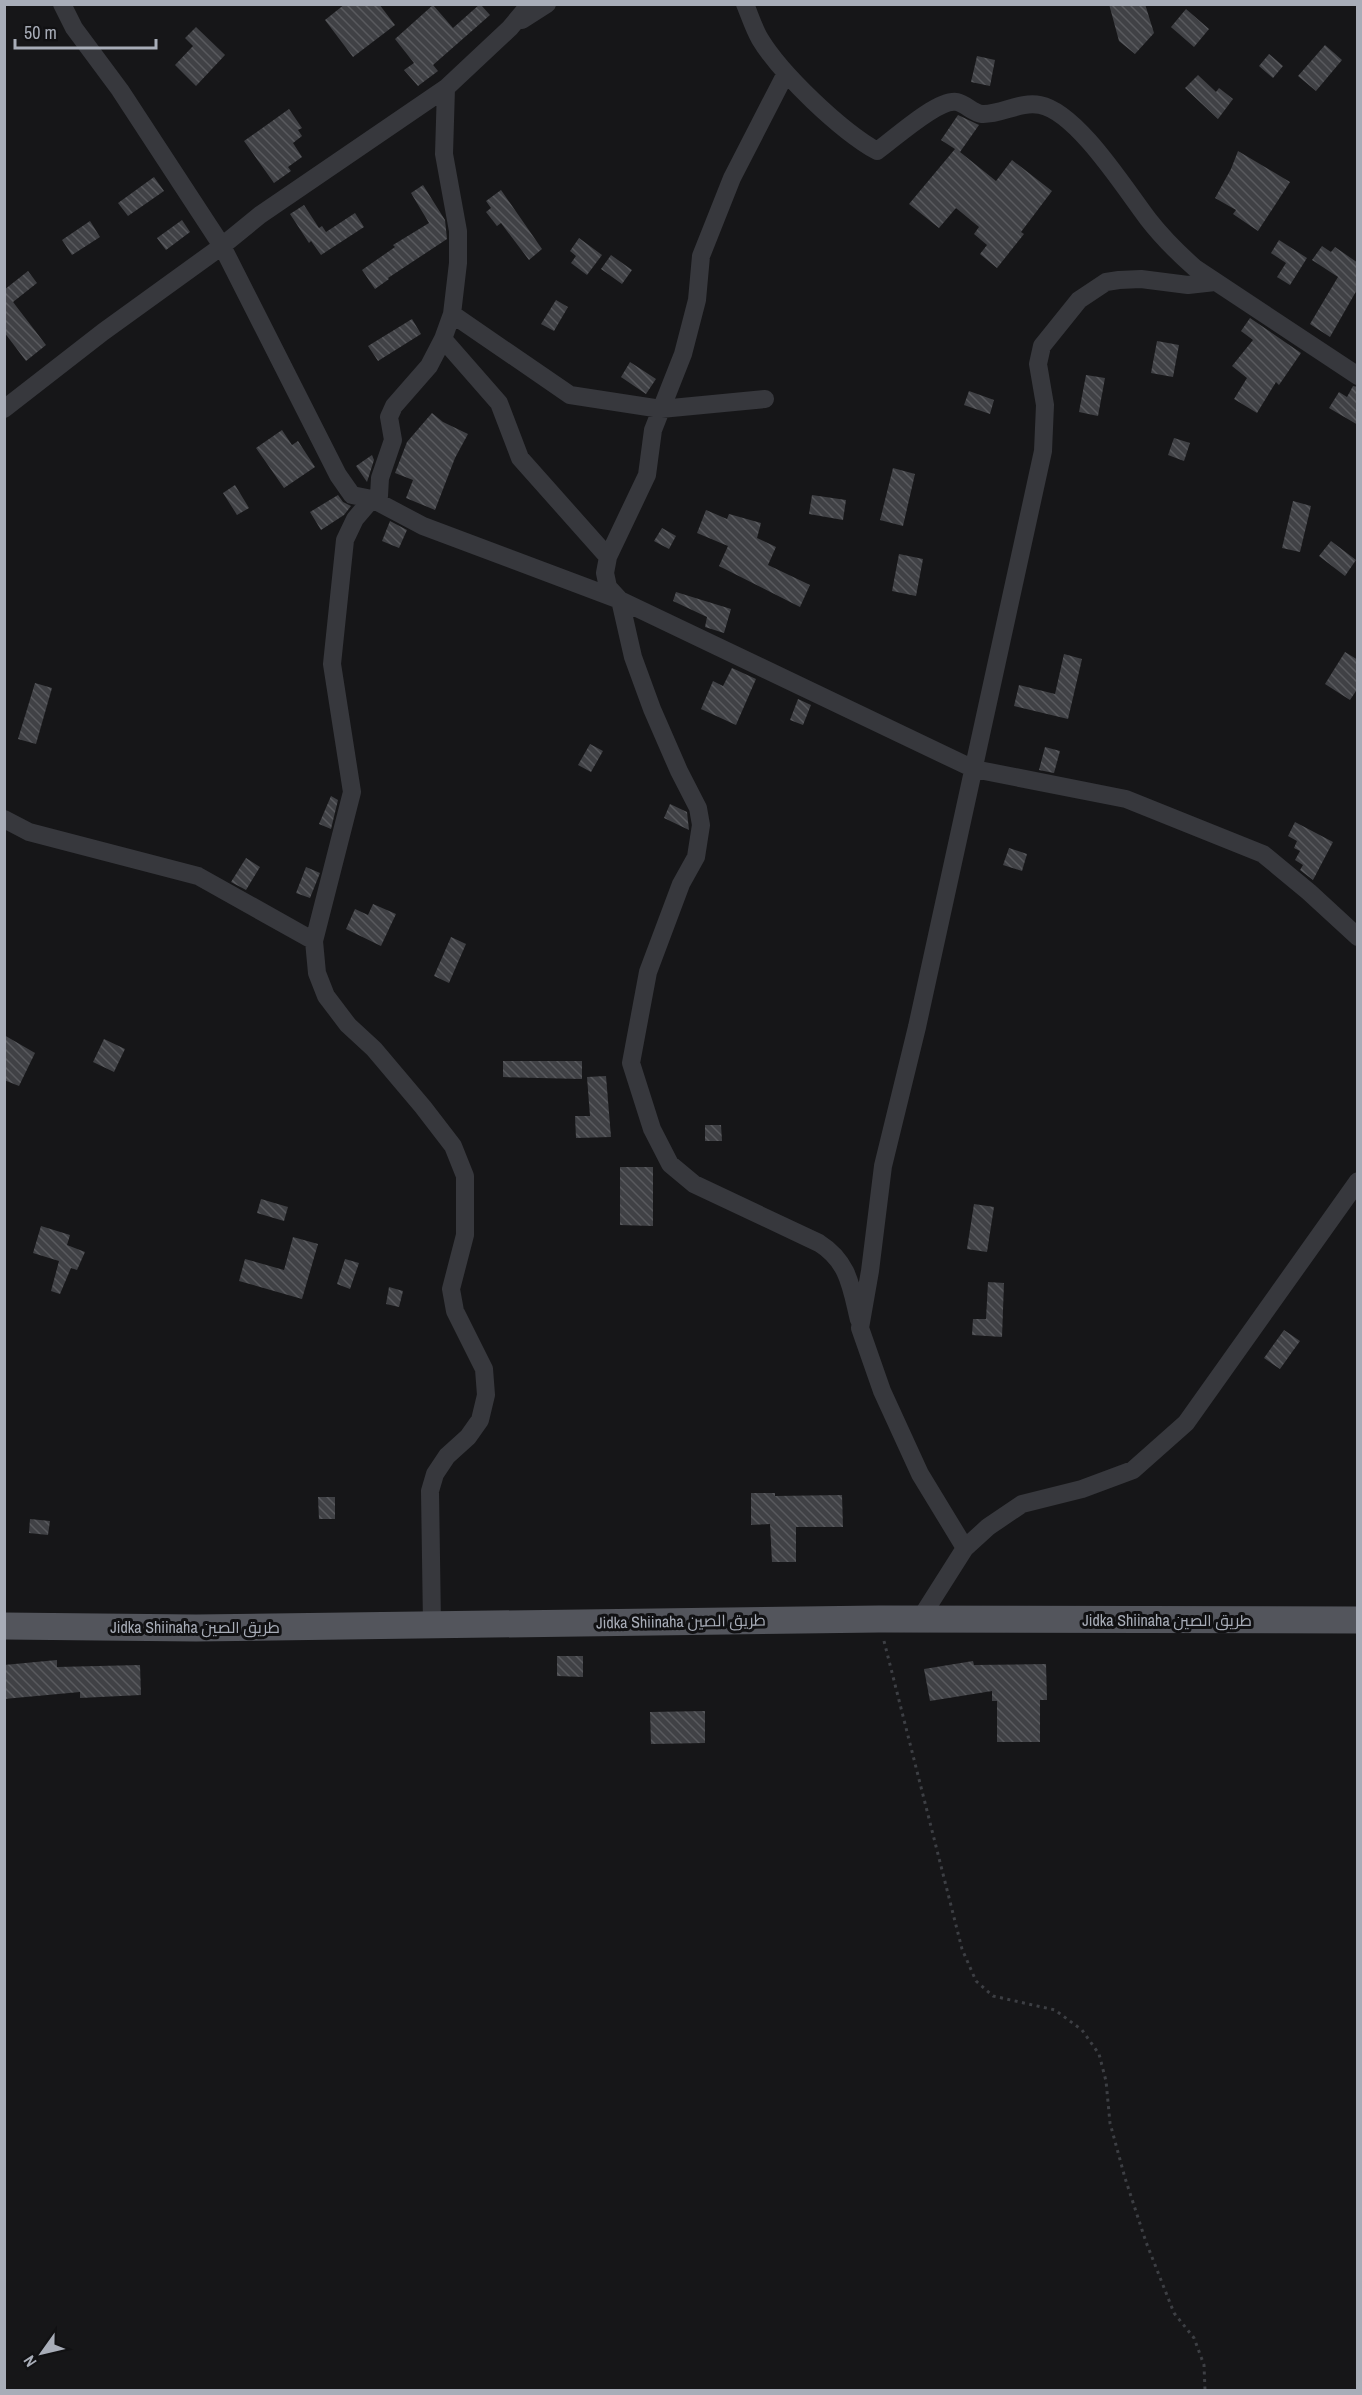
<svg xmlns="http://www.w3.org/2000/svg" width="1362" height="2395" font-family="'Archivo Narrow',Cairo,sans-serif">
	<style>
		.building { fill: url(#building-back-hatch) }
		.lines { fill: none; stroke-linecap: round; stroke-linejoin: round }
		.path { stroke: #3d3f44; stroke-width: 3; stroke-dasharray: 3 4.5; stroke-linecap: butt }
		.minor { stroke: #37383d; stroke-width: 18 }
		.primary { stroke: #53555c; stroke-width: 27 }
		.labels { text-anchor: middle; stroke-width: 6; stroke-linejoin: round; paint-order: stroke }
		.street-label { font-size: 16px; fill: #a8adb8; stroke: #111113 }
	</style>
	<defs>
		<pattern id="building-back-hatch" width="6" height="6" patternUnits="userSpaceOnUse" patternTransform="scale(1.5)"><rect width="6" height="6" fill="#404145"/><path d="M-1 5l2 2M0 0l6 6M5-1l2 2" fill="none" stroke="#595a5e"/></pattern>
	</defs>
	<rect width="100%" height="100%" fill="#161618"/>
	<path class="building" d="M345 4H379L395 25 353 57 325 20Z
		M480 4 490 15 433 65 438 71 418 86 404 70 414 63 395 39 433 5 453 28Z
		M1109 4H1145L1154 33 1135 54 1119 41Z
		M1186 9 1209 29 1194 47 1171 27Z
		M196 27 225 55 196 86 175 65 193 46 185 38Z
		M1325 45 1342 60 1316 91 1298 76Z
		M1269 54 1283 66 1273 78 1259 66Z
		M977 56 995 60 990 86 971 82Z
		M1198 75 1216 92 1219 88 1233 99 1218 119 1185 88Z
		M289 109 302 128 298 130 302 136 293 143 302 157 288 167 291 171 274 183 244 141Z
		M958 115 979 125 960 152 996 181 1012 160 1052 191 1021 232 1024 234 997 268 980 254 987 245 974 234 979 227 956 208 939 228 909 204 955 149 941 140Z
		M1238 151 1290 182 1258 231 1233 214 1236 210 1215 198 1231 169Z
		M154 177 164 191 128 216 118 203Z
		M423 185 445 220 447 239 388 278 389 279 375 289 362 270 395 247 393 245 429 223 411 193Z
		M501 190 542 249 529 260 501 223 497 226 486 212 491 208 486 201Z
		M304 205 319 228 322 226 326 232 355 213 364 227 321 255 311 241 309 243 290 214Z
		M182 220 190 232 166 250 157 238Z
		M90 221 100 237 72 255 62 240Z
		M579 238 602 255 587 275 571 263 576 256 570 251Z
		M1279 240 1307 258 1290 285 1277 277 1286 263 1271 253Z
		M1322 246 1331 252 1335 247 1358 263V288L1330 337 1310 324 1338 277 1312 260Z
		M611 255 632 270 622 284 601 269Z
		M28 271 37 283 13 302 46 345 26 361 4 332V290Z
		M556 300 568 307 554 331 541 324Z
		M1250 318 1301 353 1279 385 1276 382 1257 413 1234 399 1247 378 1232 366 1253 340 1241 331Z
		M412 319 421 334 378 361 368 346Z
		M1157 341 1179 345 1173 377 1151 373Z
		M630 362 656 379 646 394 621 377Z
		M1086 375 1105 378 1098 416 1079 412Z
		M1353 386 1358 387V425L1329 408 1339 392 1347 397Z
		M969 391 994 400 990 414 964 405Z
		M432 413 443 422 468 434 455 458 435 510 406 498 413 480 395 473 407 442Z
		M282 430 292 445 298 441 315 467 284 488 256 448Z
		M1174 438 1190 443 1184 461 1168 455Z
		M372 455 374 460 367 482 356 466Z
		M893 468 915 474 903 526 880 520Z
		M235 485 249 508 237 515 223 493Z
		M338 495 343 502 351 506 344 515 321 530 310 512Z
		M812 495 846 500 843 520 809 514Z
		M1293 501 1311 506 1300 552 1282 548Z
		M706 510 727 519 729 514 761 523 757 538 776 547 768 565 810 585 800 607 719 566 728 546 697 533Z
		M390 521 407 530 399 548 382 541Z
		M662 528 676 536 669 549 654 541Z
		M1331 541 1356 560 1345 576 1319 556Z
		M899 554 923 559 916 596 892 591Z
		M676 592 731 609 724 633 705 627 707 617 673 601Z
		M1345 652 1358 660V688L1350 700 1325 684Z
		M1064 654 1082 659 1068 719 1014 706 1019 685 1055 694Z
		M732 668 756 679 736 725 701 709 713 681 723 686Z
		M35 683 52 688 36 744 18 739Z
		M798 699 811 705 803 725 790 720Z
		M590 744 603 751 591 772 578 765Z
		M1045 747 1060 751 1054 773 1039 770Z
		M331 796 338 800 331 829 319 824Z
		M670 804 687 812 689 830 664 818Z
		M1295 822 1333 842 1313 880 1300 870 1303 865 1295 860 1300 851 1294 848 1297 841 1288 836Z
		M1009 848 1027 854 1022 871 1003 865Z
		M246 858 260 867 246 890 231 882Z
		M306 867 320 873 310 898 296 893Z
		M373 904 396 914 381 946 346 929 355 909 368 915Z
		M451 937 466 944 449 983 434 976Z
		M4 1035 35 1053 19 1086 4 1080Z
		M104 1039 125 1049 114 1072 93 1062Z
		M503 1061H582V1079L503 1077Z
		M606 1076 611 1137 576 1138 575 1116H590L587 1077Z
		M705 1125H721L722 1141H705Z
		M620 1167H653V1226L620 1225Z
		M261 1199 288 1207 284 1221 257 1213Z
		M974 1204 994 1207 987 1252 967 1249Z
		M41 1226 70 1235 67 1245 85 1252 77 1270 71 1268 60 1294 51 1291 59 1261 33 1253Z
		M293 1237 318 1244 302 1299 239 1281 245 1259 284 1270Z
		M345 1259 359 1263 350 1289 337 1284Z
		M988 1282 1004 1283 1002 1337 972 1335 973 1319H986Z
		M389 1287 403 1291 399 1307 386 1304Z
		M1284 1330 1300 1341 1280 1369 1264 1358Z
		M751 1493H775V1496L842 1495 843 1527H796V1562H772L770 1524 751 1525Z
		M318 1497H335V1519H319Z
		M30 1519 50 1521 48 1535 29 1533Z
		M557 1656H583V1677L557 1676Z
		M57 1660V1667L140 1665 141 1695 80 1698V1692L4 1699V1665Z
		M973 1661 974 1665 1046 1664 1047 1700H1040V1742H997V1701H992V1691L930 1701 924 1669Z
		M705 1711V1743L651 1744 650 1712Z"/>
	<g class="lines">
		<path class="path" d="M884 1641 962 1949 976 1981 993 1996 1055 2010 1082 2030 1099 2054 1106 2081 1110 2123 1125 2178 1146 2242 1174 2313 1194 2338 1204 2365 1205 2390"/>
		<path class="minor" d="M62 4 74 28 120 90 222 246 338 475 352 495 372 499 423 526 620 600 974 769 1126 799 1263 854 1309 892 1358 937
			M745 4C750 16 754 29 760 39 781 74 841 131 877 151 893 140 938 98 957 102 966 104 973 113 982 114 1001 115 1020 101 1040 105 1077 112 1125 189 1148 219 1162 237 1178 253 1195 268L1358 376
			M522 20 547 4
			M786 73 732 178 701 256 697 300 683 354 653 430 647 475 608 557 605 573 608 587 620 600 633 657 652 709 679 771 698 808 701 825 696 857 681 884 648 972 631 1063 652 1129 670 1164 694 1184 819 1243C849 1262 851 1287 859 1320
			M452 314 570 395 661 409 765 399
			M443 339 499 403 520 458 608 557
			M4 409 103 332 222 246 260 215 446 88
			M4 819 29 832 198 876 314 941
			M965 1548 920 1474 882 1391 860 1328 870 1271 883 1166 917 1027 1043 451 1045 405 1038 364 1042 346 1079 300 1106 282 1119 280 1141 279 1188 285 1215 282
			M920 1619 965 1548 988 1527 1022 1504 1082 1489 1133 1470 1186 1423 1358 1181
			M432 1624 430 1491 435 1474 447 1456 468 1437 480 1420 486 1395 484 1369 455 1311 451 1289 465 1235V1176L453 1146 423 1107 374 1049 348 1025 326 996 317 973 314 941 352 792 332 664 345 540 355 519 372 499 379 496 380 478 393 440 389 417 394 406 429 366 443 339 452 314 458 263V231L444 154 446 88 510 28 530 4"/>
		<path class="primary" d="M4 1626 196 1628 879 1619 1358 1620"/>
	</g>
	<g class="labels">
		<g class="street-label">
			<text x="1167" y="1626">Jidka Shiinaha طريق الصين</text>
			<text transform="translate(681 1621) rotate(-1)" y="6">Jidka Shiinaha طريق الصين</text>
			<text x="195" y="1633">Jidka Shiinaha طريق الصين</text>
		</g>
	</g>
	<rect width="1362" height="2395" fill="none" stroke="#a8adb8" stroke-width="12"/>
	<g transform="translate(42 2353) rotate(236)" stroke="#111113" stroke-width="4.5" paint-order="stroke">
	<path d="M0-4.5L10 22L0 15L-10 22Z" fill="#a8adb8"/>
	<text y="-9" font-size="16" font-weight="bold" text-anchor="middle" fill="#a8adb8">N</text>
	</g>
	<path d="M15 39v9h141v-9" fill="none" stroke="#a8adb8" stroke-width="3"/>
	<text x="24" y="39" font-size="18" fill="#a8adb8" stroke="#111113" stroke-width="4.5" paint-order="stroke">50 m</text>
</svg>
